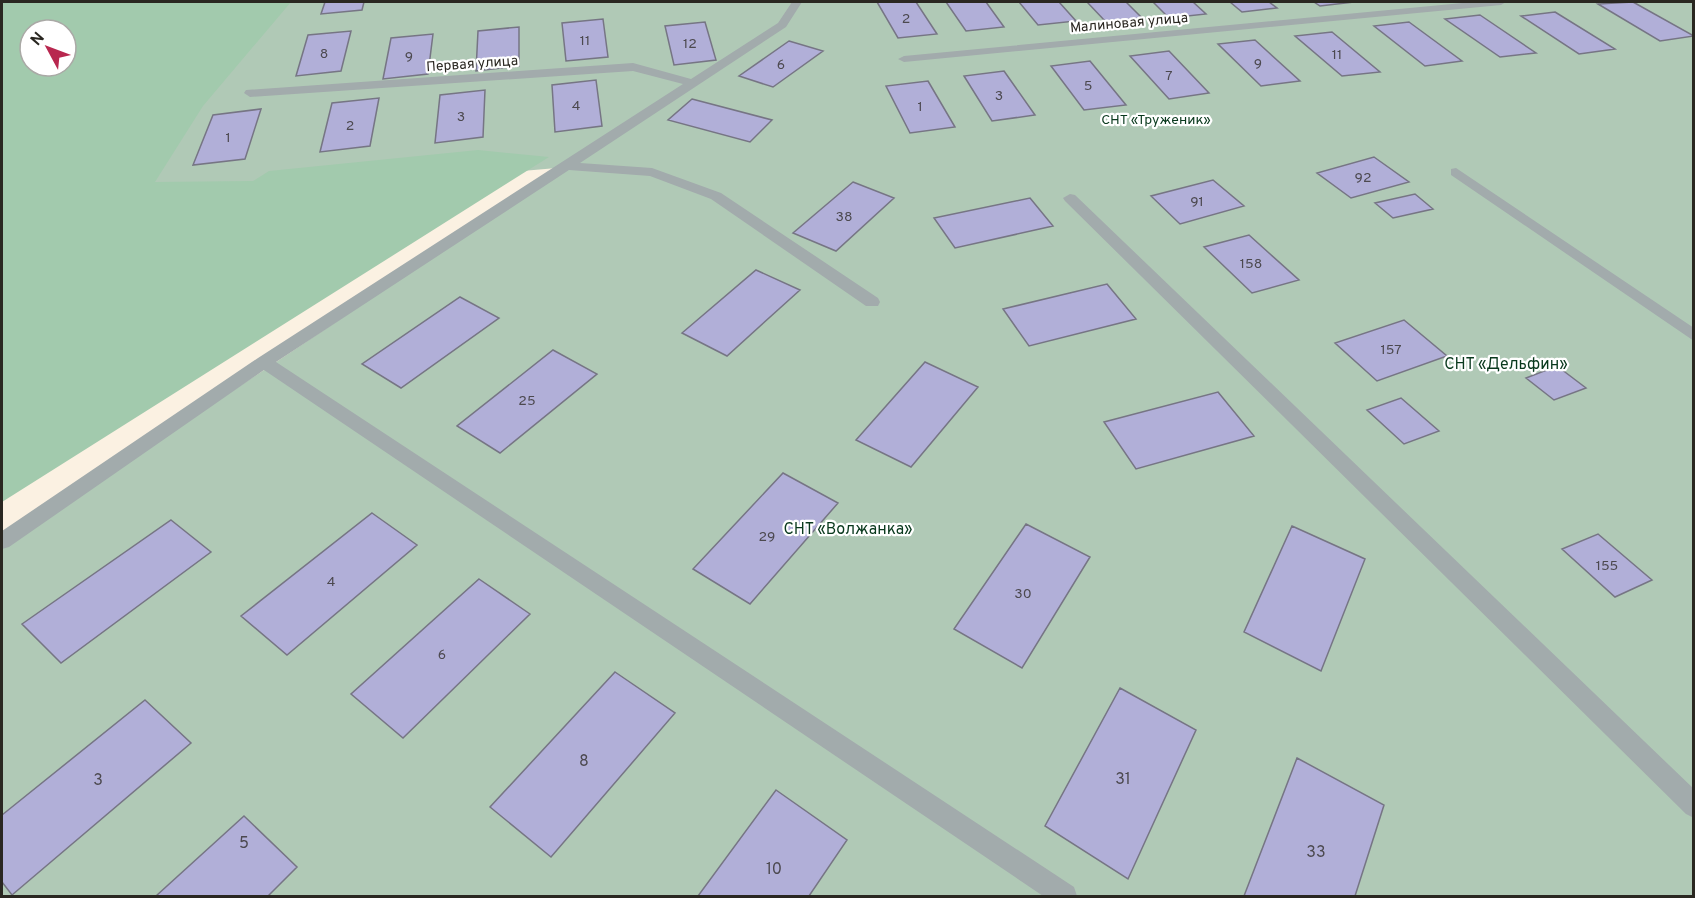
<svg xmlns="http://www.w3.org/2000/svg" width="1695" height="898" font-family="Overpass,sans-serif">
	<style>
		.green { fill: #b0c9b6 }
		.forest { fill: #a2caad; fill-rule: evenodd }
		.building { fill: #b1afd8; stroke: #767584; stroke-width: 1.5 }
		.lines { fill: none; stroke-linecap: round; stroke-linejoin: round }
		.street { fill: #a2abac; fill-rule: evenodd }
		.labels { text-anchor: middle; stroke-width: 4.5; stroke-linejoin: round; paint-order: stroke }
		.number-label { font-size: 14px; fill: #4c494f }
		.far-street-label { font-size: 14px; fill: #2a2721; stroke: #fff }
		.far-park-label { font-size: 14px; fill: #09391d; stroke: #fff }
		.park-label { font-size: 16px; fill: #09391d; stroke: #fff }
		.near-number-label { font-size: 16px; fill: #4c494f }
	</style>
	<rect width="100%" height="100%" fill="#fbf1e2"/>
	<path class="green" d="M255 2H1693V896H2V545L568 167 42 212Z"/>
	<path class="forest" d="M2 2H291L203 106 155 182 253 181 269 171 478 150 549 157 2 502ZM30 30H66V66H30Z"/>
	<path class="building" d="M325 2H364L362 10 321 14Z
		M877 2H916L937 34 898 38Z
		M946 2H986L1004 27 966 31Z
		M1019 2H1059L1076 21 1038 25Z
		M1087 2H1126L1142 18 1106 22Z
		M1153 2H1193L1206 14 1169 18Z
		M1230 2H1269L1277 8 1242 12Z
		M1314 2H1354L1320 6Z
		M1633 2 1694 36 1660 41 1598 4Z
		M1555 12 1615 49 1579 54 1521 16Z
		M1480 15 1536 53 1500 57 1445 19Z
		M603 19 608 57 566 61 562 23Z
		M705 22 716 60 674 65 665 26Z
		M1409 22 1462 61 1425 66 1374 26Z
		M519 27V66L476 71 478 31Z
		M351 31 341 71 296 76 308 35Z
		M1332 32 1380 72 1342 76 1295 36Z
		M433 34 428 74 383 79 391 38Z
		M1255 40 1300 81 1261 86 1218 44Z
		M789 41 823 51 773 87 739 76Z
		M1169 51 1209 93 1169 99 1130 56Z
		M1090 61 1126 105 1084 110 1051 66Z
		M1004 71 1035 115 992 121 964 76Z
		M596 80 602 126 555 132 552 85Z
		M928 81 955 127 910 133 886 86Z
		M485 90 483 137 435 143 440 95Z
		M379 98 370 146 320 152 332 103Z
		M692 99 772 120 750 142 668 120Z
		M261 109 245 159 193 165 213 115Z
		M1374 157 1409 182 1351 198 1317 173Z
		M1213 180 1244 206 1180 224 1151 196Z
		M853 182 894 198 836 251 793 233Z
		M1415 194 1433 209 1393 218 1375 203Z
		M1030 198 1053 226 955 248 934 218Z
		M1249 235 1299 280 1252 293 1204 247Z
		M756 270 800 290 727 356 682 333Z
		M1107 284 1136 319 1029 346 1003 309Z
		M460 297 499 318 401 388 362 364Z
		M1404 320 1447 356 1377 381 1335 343Z
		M553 350 597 374 500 453 457 426Z
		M925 362 978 387 911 467 856 440Z
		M1557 366 1586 388 1554 400 1526 378Z
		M1218 392 1254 436 1136 469 1104 422Z
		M1401 398 1439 431 1404 444 1367 410Z
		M783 473 838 503 750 604 693 569Z
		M372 513 417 545 287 655 241 616Z
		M171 520 211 552 61 663 22 624Z
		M1026 524 1090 557 1022 668 954 629Z
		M1292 526 1365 559 1321 671 1244 632Z
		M1598 534 1652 580 1615 597 1562 549Z
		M479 579 530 614 403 738 351 694Z
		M615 672 675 713 551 857 490 807Z
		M1120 688 1196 730 1128 879 1045 826Z
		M145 700 191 743 12 895 2 882V815Z
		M1297 758 1384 805 1355 896H1244Z
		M776 790 847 840 809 896H698Z
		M244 816 297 867 268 896H156Z"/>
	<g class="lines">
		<path class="street" d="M792 2H802L786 27 580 163 652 168 721 193 878 298 880 302 878 306H866L711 199 650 176 569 170 276 362 1074 887 1077 896H1043L264 370 9 547 2 549V531L258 358 683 84 633 71 250 97 244 93 246 90 633 63 691 79 778 23Z
			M1473 2H1506L1501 5 904 62 898 59 904 56Z
			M1456 168 1694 328V341L1451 175V169Z
			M1070 194 1075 195 1694 789V818L1686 814 1065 201 1063 198Z"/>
	</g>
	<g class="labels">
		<g class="number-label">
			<text x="906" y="23">2</text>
			<text x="585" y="45">11</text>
			<text x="690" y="48">12</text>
			<text x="324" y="58">8</text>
			<text x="1337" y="59">11</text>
			<text x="409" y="61">9</text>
			<text x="1258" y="68">9</text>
			<text x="781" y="69">6</text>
			<text x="1169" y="80">7</text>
			<text x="1088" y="90">5</text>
			<text x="999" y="100">3</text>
			<text x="576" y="110">4</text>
			<text x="920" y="111">1</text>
			<text x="461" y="121">3</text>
			<text x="350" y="130">2</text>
			<text x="228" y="142">1</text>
			<text x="1363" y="182">92</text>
			<text x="1197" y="206">91</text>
			<text x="844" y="221">38</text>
			<text x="1251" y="268">158</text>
			<text x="1391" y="354">157</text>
			<text x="527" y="405">25</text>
			<text x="767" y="541">29</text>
			<text x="1607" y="570">155</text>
			<text x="331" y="586">4</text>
			<text x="1023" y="598">30</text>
			<text x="442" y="659">6</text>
		</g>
		<g class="far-street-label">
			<text transform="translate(1129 22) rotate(-5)" y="5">Малиновая улица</text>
			<text transform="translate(472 63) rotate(-4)" y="5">Первая улица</text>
		</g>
		<g class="far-park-label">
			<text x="1156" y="124">СНТ «Труженик»</text>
		</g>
		<g class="park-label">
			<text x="1506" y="369">СНТ «Дельфин»</text>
			<text x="848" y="534">СНТ «Волжанка»</text>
		</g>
		<g class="near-number-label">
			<text x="584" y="766">8</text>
			<text x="1123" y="784">31</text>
			<text x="98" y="785">3</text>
			<text x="244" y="848">5</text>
			<text x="1316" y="857">33</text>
			<text x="774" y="874">10</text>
		</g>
	</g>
	<rect width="1695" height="898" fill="none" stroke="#2a2721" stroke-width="6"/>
	<g transform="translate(48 48) rotate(311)"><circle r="28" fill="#ffffff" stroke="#aaa9a6" stroke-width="1.5"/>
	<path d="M0-4.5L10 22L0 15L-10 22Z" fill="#b8274f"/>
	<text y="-9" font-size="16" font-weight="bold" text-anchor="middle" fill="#2a2721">N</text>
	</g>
</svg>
